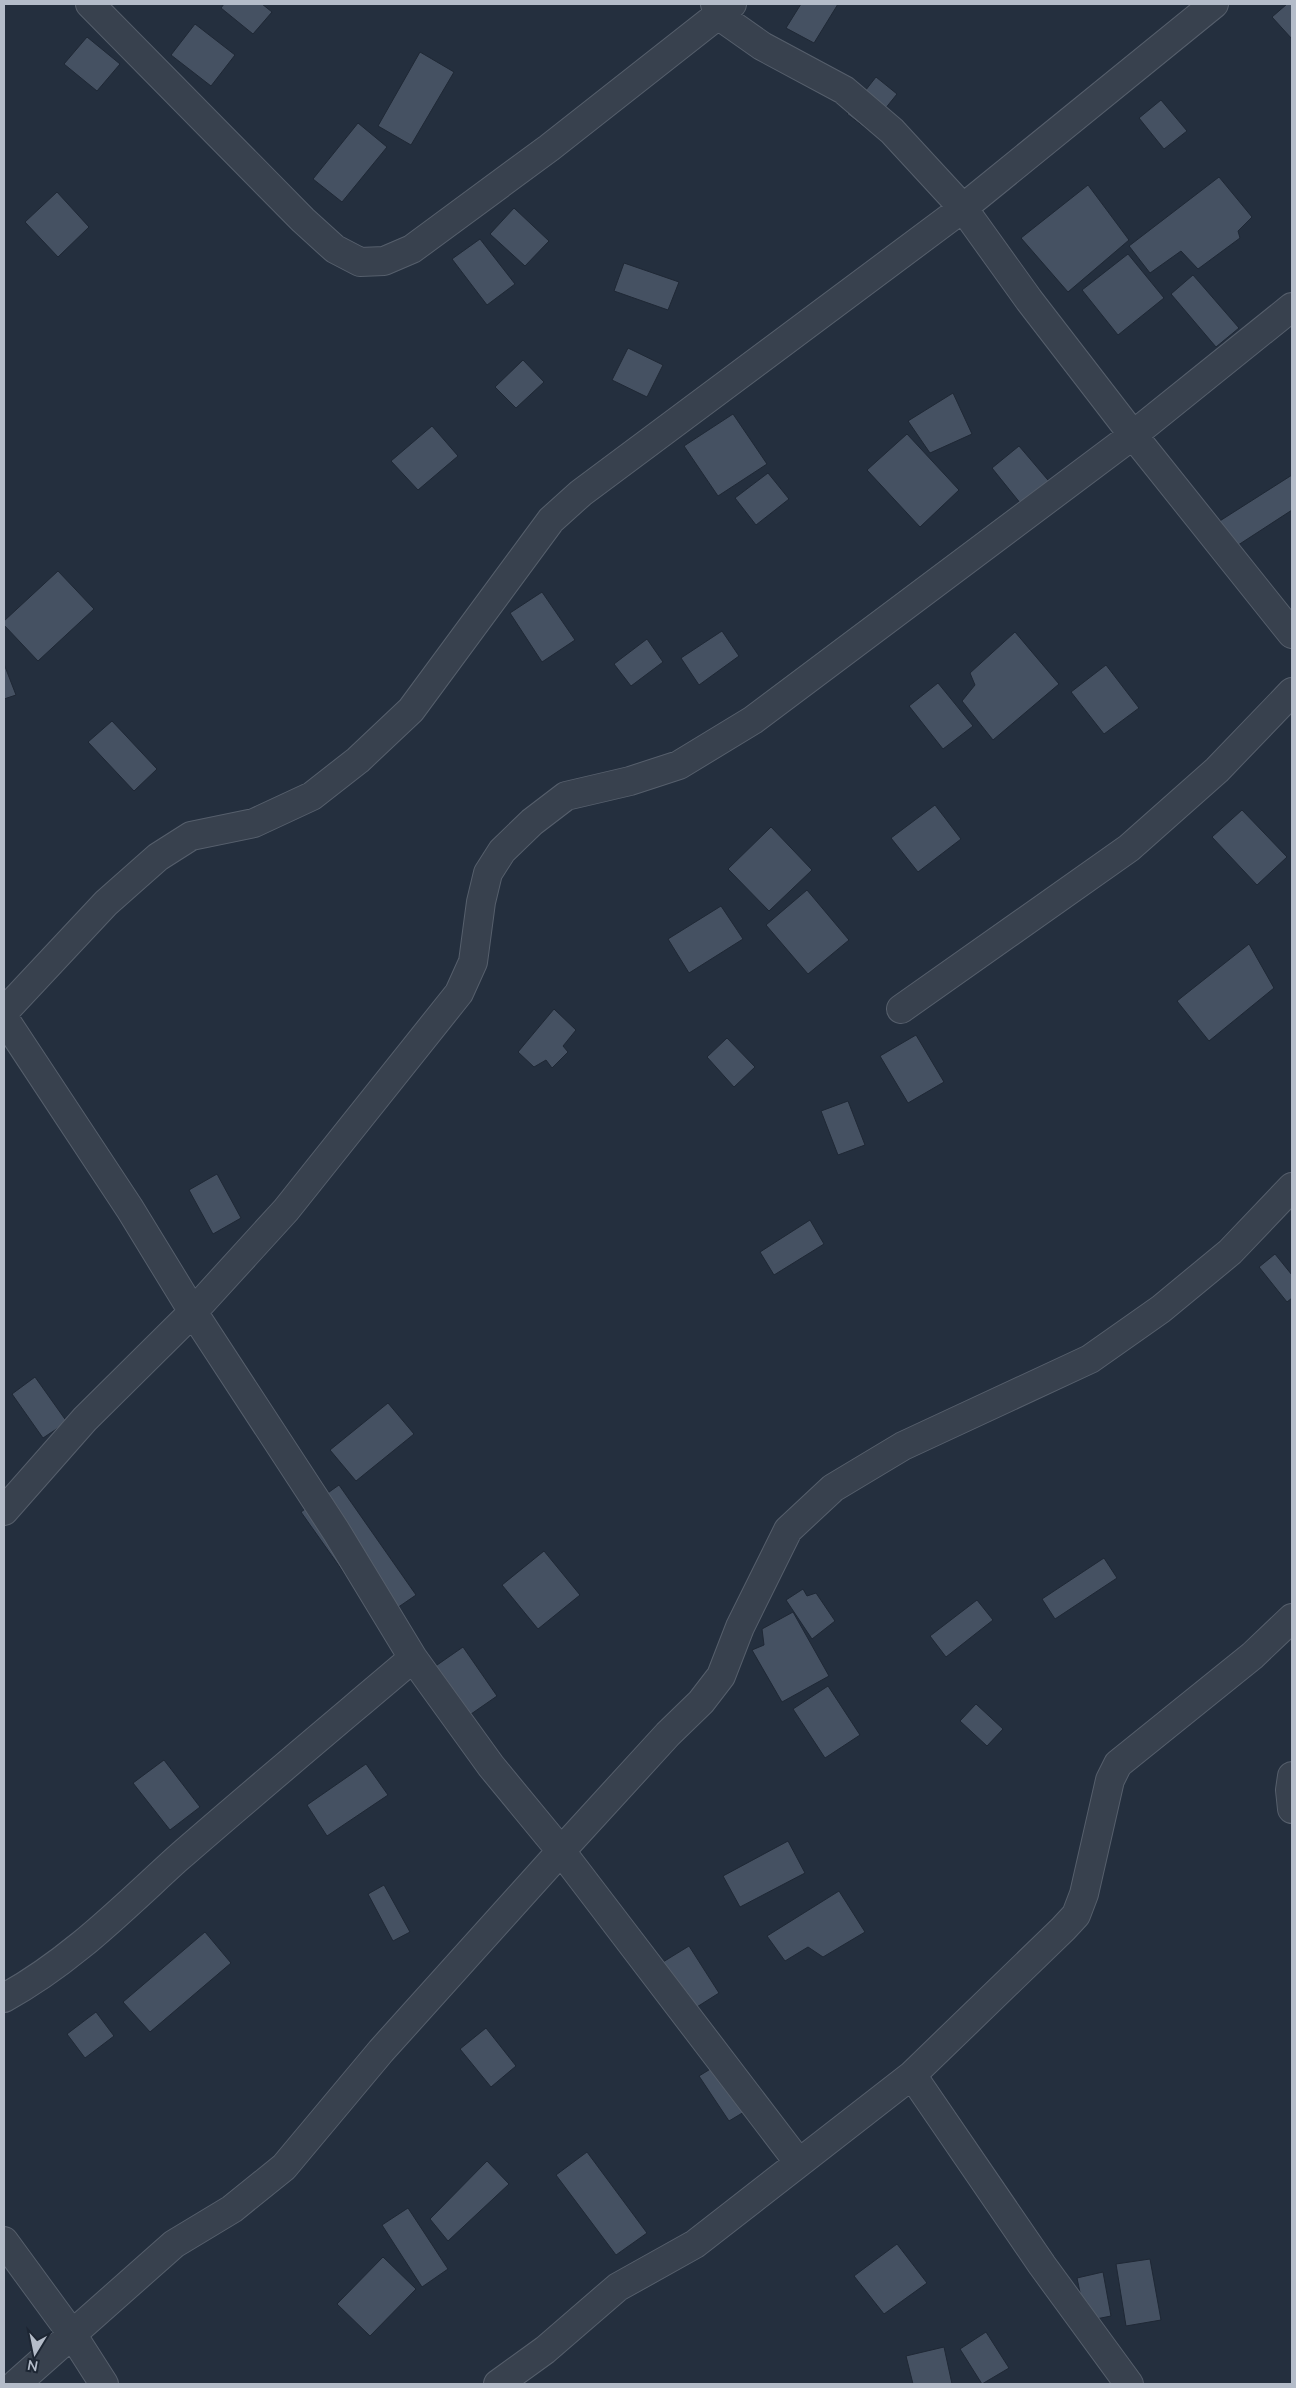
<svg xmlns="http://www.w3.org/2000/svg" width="1296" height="2388" font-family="Mulish,sans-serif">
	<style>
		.building { fill: #455162; stroke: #1f2835 }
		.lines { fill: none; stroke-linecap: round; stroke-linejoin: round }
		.minor-casing { stroke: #565f6c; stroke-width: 30 }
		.minor { stroke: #38414e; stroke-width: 28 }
	</style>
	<rect width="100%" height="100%" fill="#242f3e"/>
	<path class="building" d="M224 4H262L272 12 253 34 221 8Z
		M801 4H838L814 43 786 28Z
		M1287 4H1292V39L1272 17Z
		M195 24 235 55 211 86 171 55Z
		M87 37 120 64 97 91 64 64Z
		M420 52 454 72 411 145 378 126Z
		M876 77 897 94 868 130 847 114Z
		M1161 100 1187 131 1164 149 1139 118Z
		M358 123 387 147 342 202 313 179Z
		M1219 177 1252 217 1238 231 1240 238 1198 269 1181 251 1150 273 1129 246Z
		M1088 185 1129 240 1068 292 1021 238Z
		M57 192 89 227 58 257 25 222Z
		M514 208 549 241 525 266 490 234Z
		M480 239 515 284 487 305 452 259Z
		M1128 254 1164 298 1118 335 1082 290Z
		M624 263 679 282 668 310 614 291Z
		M1193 275 1239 328 1216 347 1171 294Z
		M628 348 663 365 647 397 612 380Z
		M523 360 544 382 516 408 495 387Z
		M953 393 972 434 930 453 908 421Z
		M733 414 767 464 718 496 684 446Z
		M432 426 458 456 418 490 391 461Z
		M907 434 959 490 920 527 867 470Z
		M1019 446 1053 486 1025 509 992 468Z
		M768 473 789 499 756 525 735 498Z
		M1292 475V510L1232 549 1215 524Z
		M58 571 94 609 38 661 4 625V621Z
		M542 592 575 640 542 662 510 613Z
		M722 631 739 656 699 685 681 658Z
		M1015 632 1059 684 993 740 962 701 975 685 970 673Z
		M647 639 663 662 631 686 614 664Z
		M4 664 16 695 4 699Z
		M1106 665 1139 708 1104 734 1071 692Z
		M938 683 973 726 943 749 909 706Z
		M112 721 157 769 134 791 88 742Z
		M935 805 961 839 918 872 891 838Z
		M1242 810 1287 857 1257 885 1212 837Z
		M771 827 812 870 769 911 728 869Z
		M807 890 849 940 808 974 766 925Z
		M721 906 743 939 689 973 668 939Z
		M1249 944 1274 988 1209 1041 1177 1001Z
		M554 1009 576 1030 563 1046 568 1052 552 1068 546 1060 534 1067 518 1052Z
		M916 1035 944 1082 908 1103 880 1056Z
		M727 1038 755 1067 734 1087 707 1057Z
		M848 1101 865 1145 838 1155 821 1111Z
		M217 1174 241 1218 213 1234 189 1190Z
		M810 1220 824 1244 774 1275 760 1252Z
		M1275 1254 1292 1275V1298L1287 1302 1259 1267Z
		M35 1377 67 1422 43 1438 12 1394Z
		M388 1403 414 1434 356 1481 330 1450Z
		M339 1485 416 1595 378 1621 301 1512Z
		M544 1551 580 1595 538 1629 502 1585Z
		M1104 1558 1117 1578 1055 1619 1042 1599Z
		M803 1589 807 1596 816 1593 835 1621 812 1639 786 1600Z
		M977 1600 993 1620 946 1657 930 1636Z
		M793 1612 829 1676 782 1702 752 1650 764 1645 762 1629Z
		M463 1647 497 1696 461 1721 427 1672Z
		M828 1686 860 1735 825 1758 793 1709Z
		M976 1704 1003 1729 987 1746 960 1721Z
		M164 1760 200 1807 170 1830 133 1783Z
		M366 1764 388 1795 327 1836 307 1805Z
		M788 1841 805 1873 740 1907 723 1876Z
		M384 1885 410 1932 393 1941 368 1894Z
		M839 1891 865 1932 823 1957 808 1947 785 1961 767 1936Z
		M205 1932 231 1963 150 2032 123 2002Z
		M689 1946 719 1993 681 2017 650 1970Z
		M96 2012 114 2036 85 2058 67 2034Z
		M486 2028 516 2066 491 2087 460 2049Z
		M725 2060 754 2106 729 2121 699 2076Z
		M587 2152 647 2233 616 2255 556 2175Z
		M487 2161 509 2184 448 2241 430 2219Z
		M408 2208 448 2269 422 2287 382 2225Z
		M897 2244 927 2283 884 2314 854 2276Z
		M383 2257 416 2289 370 2336 337 2304Z
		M1150 2259 1161 2320 1126 2326 1116 2264Z
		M1103 2272 1111 2316 1086 2321 1077 2278Z
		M986 2332 1009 2368 982 2384 960 2349Z
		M944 2347 952 2384H913L906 2356Z"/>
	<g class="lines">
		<g class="minor-casing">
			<path id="minor" d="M90 4 303 220 335 249 360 262 384 261 412 249 549 148 732 4
				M715 4 718 15 762 46 844 90 892 131 963 208 1029 300 1133 435 1292 634
				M901 1009 1129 848 1217 770 1292 692
				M4 1012 106 903 158 857 191 836 254 823 312 796 358 760 411 710 551 520 581 493 963 208 1214 4
				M4 1018 130 1209 193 1312 336 1531 413 1658 491 1766 561 1851 799 2163
				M4 1511 85 1419 193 1312 286 1210 459 993 473 962 481 902 488 873 502 851 532 822 566 796 630 781 679 765 753 720 1133 435 1292 307
				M1292 1776 1290 1790 1292 1809
				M4 1998C70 1962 122 1909 177 1859 255 1791 334 1725 413 1658
				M912 2075 1042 2265 1129 2384
				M4 2241 72 2334 104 2384
				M16 2384 174 2244 232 2209 284 2167 381 2051 561 1851 668 1734 701 1702 721 1676 740 1627 788 1530 833 1488 903 1446 1090 1359 1161 1309 1230 1252 1292 1187
				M498 2384 545 2350 618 2287 695 2244 912 2075 1063 1929 1076 1915 1084 1894 1110 1780 1118 1764 1252 1656 1292 1618"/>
		</g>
		<use href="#minor" class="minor"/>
	</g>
	<rect width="1296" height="2388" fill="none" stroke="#b4bcc9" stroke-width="10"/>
	<g transform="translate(35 2353) rotate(190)" stroke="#1d2633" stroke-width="4" paint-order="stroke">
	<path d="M0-4L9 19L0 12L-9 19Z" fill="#b4bcc9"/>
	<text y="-8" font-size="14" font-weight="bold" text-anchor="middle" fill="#b4bcc9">N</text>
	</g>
</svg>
